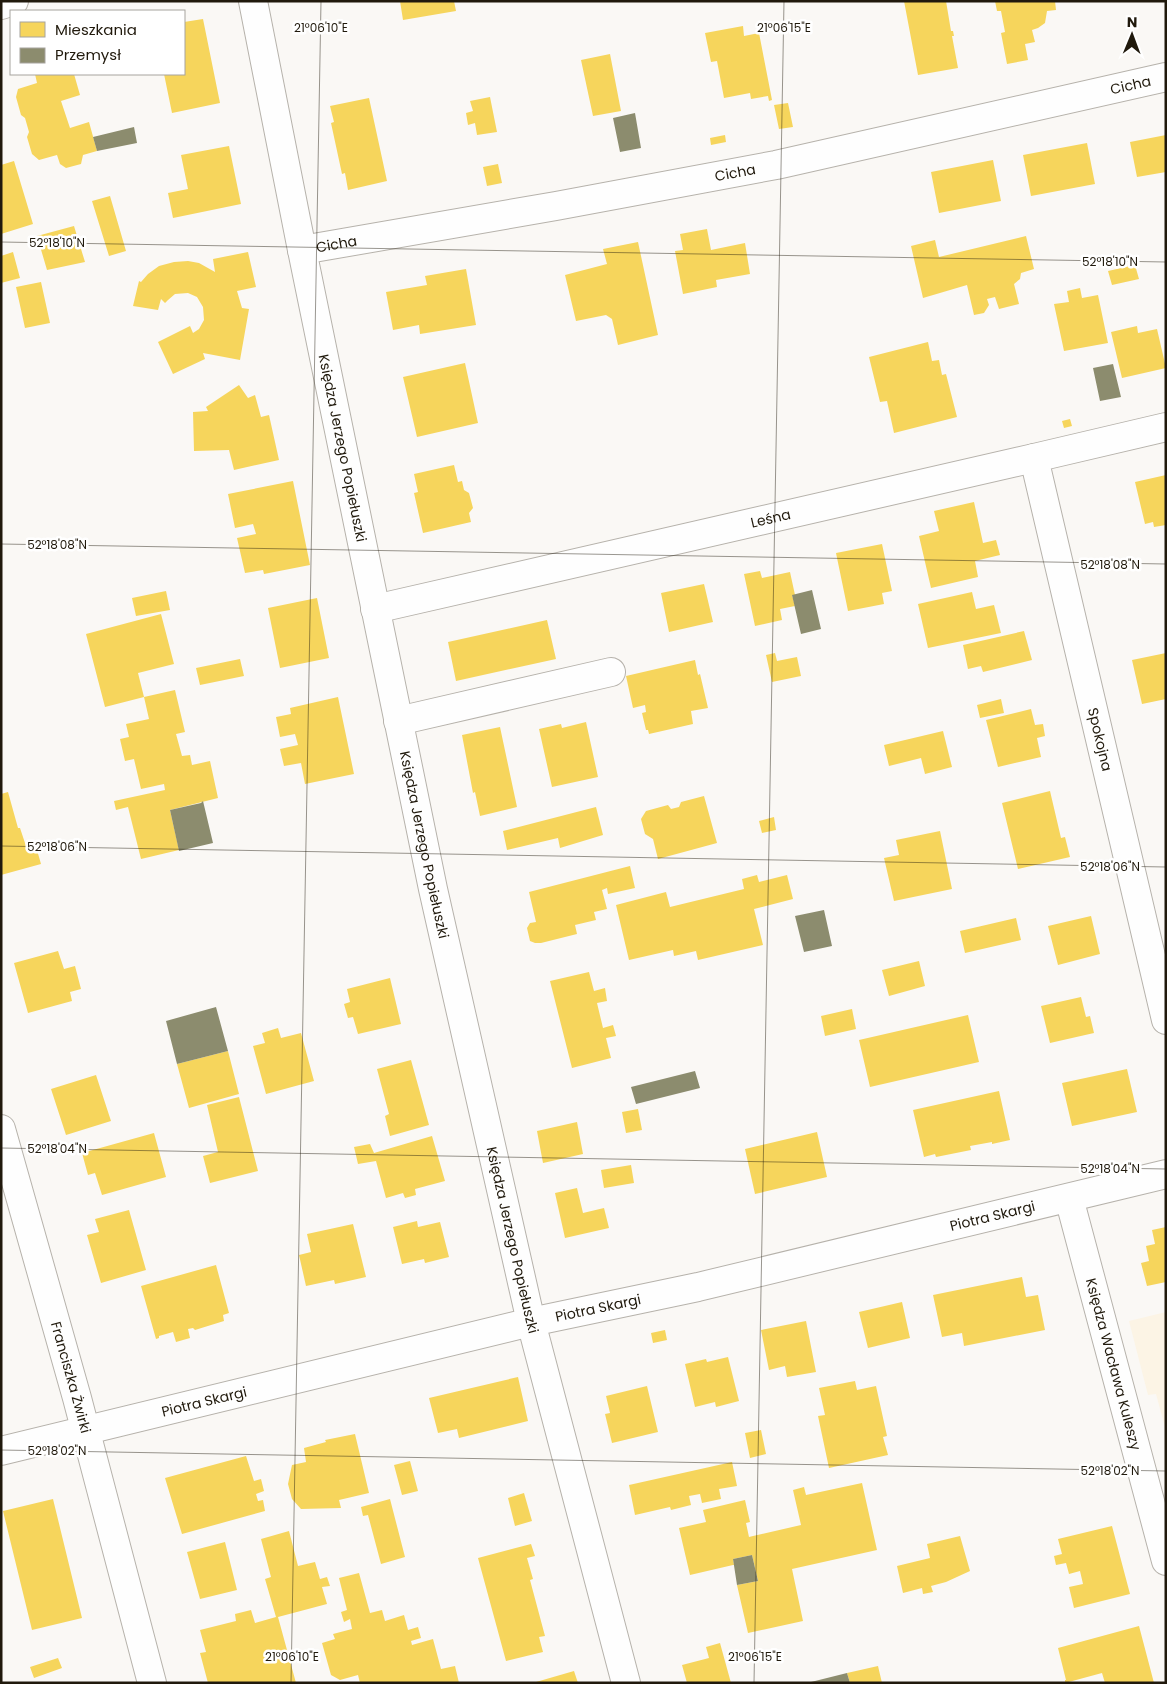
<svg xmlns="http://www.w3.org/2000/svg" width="1167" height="1684" font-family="Poppins,sans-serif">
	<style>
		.built { fill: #fcf4e5 }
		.homes { fill: #f6d55c }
		.industry { fill: #8c8c6e }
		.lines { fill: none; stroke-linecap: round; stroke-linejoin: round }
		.minor-casing { stroke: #b6b2ab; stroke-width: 30 }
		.minor { stroke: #fefefe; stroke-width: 28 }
		.ticks { fill: none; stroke: #20190c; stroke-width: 1; stroke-opacity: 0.45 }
		.labels { text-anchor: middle; stroke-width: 5; stroke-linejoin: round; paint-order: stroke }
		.street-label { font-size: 14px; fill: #20190c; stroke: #fff }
		.ticks-label { font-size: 12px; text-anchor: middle; fill: #20190c; stroke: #fff; stroke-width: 5; stroke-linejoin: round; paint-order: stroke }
	</style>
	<rect width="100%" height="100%" fill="#faf8f5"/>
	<path class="built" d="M1166 1312V1431L1156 1394 1148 1395 1129 1321Z"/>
	<path class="homes" d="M400 1H454L456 11 403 20Z
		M904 1H946L951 31H953L954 36H952L958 68 918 75Z
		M995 1H1055L1056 10 1047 11 1045 23 1038 28 1032 30 1035 42 1025 44 1028 60 1007 64 1001 33 1005 32 1001 11H997Z
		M203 19 220 103 172 113 164 74H184V22Z
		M743 26 744 36 759 33 772 100 769 101 768 96 751 99 750 93 724 98 717 61 711 62 705 33Z
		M610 54 621 111 593 116 581 60Z
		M35 74H74L80 95 61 101 70 128 89 122 97 151 83 155 81 164 66 168 60 164 57 155 39 160 32 154 27 137 29 132 25 118 21 115 16 97 18 89 37 83Z
		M490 97 497 132 477 135 475 123 468 125 466 113 473 111 470 101Z
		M369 98 387 181 348 190 345 173 342 174 331 123 334 122 330 106Z
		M788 103 793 127 779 129 774 105Z
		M725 135 726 142 711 145 710 138Z
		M1166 135V172L1137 177 1130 142Z
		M1087 143 1095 184 1031 196 1023 155Z
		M229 146 241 204 173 218 168 193 188 189 181 155Z
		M993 160 1001 201 939 213 931 172Z
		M14 161 33 224 1 234V165Z
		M498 164 502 183 487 186 483 167Z
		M110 196 126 251 109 256 92 201Z
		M74 226 85 262 47 270 37 236Z
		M707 229 711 250 745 243 750 274 716 280 717 287 683 294 675 251 683 250 680 234Z
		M1026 236 1034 269 1021 273 1020 279 1014 284 1019 304 999 309 995 297 987 299 989 305 984 313 974 315 967 285 923 298 911 246 935 240 939 257Z
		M638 242 658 335 618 345 612 319 606 315 576 321 565 275 607 264 603 249Z
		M13 252 20 278 1 283V256Z
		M248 252 256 287 237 291 242 308 249 309 240 360 203 353 205 359 173 374 158 342 190 326 193 333 199 329 204 320 203 307 197 297 188 293 175 294 168 300 165 303 161 299 158 310 133 306 139 281 141 282 148 274 159 266 174 262 188 261 199 263 215 272 213 259Z
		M1135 265 1139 279 1112 285 1108 271Z
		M466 269 476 325 420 334 419 325 393 330 386 292 427 285 425 276Z
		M41 282 50 323 25 328 16 287Z
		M1080 288 1082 298 1098 295 1108 343 1064 351 1054 304 1069 302 1067 291Z
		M1137 326 1138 333 1157 329 1166 368 1122 378 1111 332Z
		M928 342 932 361 939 360 942 375 946 374 957 417 894 433 887 401 880 402 869 357Z
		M465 363 478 423 417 437 403 377Z
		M239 385 248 398 255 395 261 417 269 415 279 460 234 470 229 450 194 451 193 412 208 411 206 407Z
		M1070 419 1072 426 1064 428 1062 421Z
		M454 465 458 482 462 481 464 490 469 493 473 508 469 513 471 522 423 533 414 493 418 492 414 474Z
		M1166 475V525L1154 527 1153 522 1145 524 1135 482Z
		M293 481 310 565 264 574 263 570 245 573 237 538 256 534 253 524 235 528 228 494Z
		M974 502 983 543 996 540 1000 555 975 561 978 577 931 588 919 536 939 531 934 511Z
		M882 544 892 591 882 593 884 604 848 611 836 553Z
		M760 571 762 578 790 572 795 595H792L795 606 780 609 782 620 755 626 744 574Z
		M704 584 713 622 669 632 661 593Z
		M166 591 170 610 136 616 132 598Z
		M972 592 976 609 994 605 1001 633 928 648 918 604Z
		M317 598 329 658 280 668 268 608Z
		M161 614 174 664 138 673 144 697 105 707 86 634Z
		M547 620 556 659 456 681 448 642Z
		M1024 631 1032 660 983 672 981 666 968 669 963 645Z
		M775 653 777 661 797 657 801 676 772 682 766 655Z
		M1166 653V699L1142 704 1132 660Z
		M240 659 244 676 200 685 196 668Z
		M695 660 698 675 700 674 708 708 691 711 693 724 649 734 648 730H646L642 713 646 712 645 705 633 708 626 676Z
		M175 690 185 732 176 734 182 756 190 755 192 765 210 761 218 798 170 810 179 850 141 859 128 807 116 810 114 801 165 790 164 784 141 789 134 759 125 761 120 739 129 737 126 724 149 719 144 697Z
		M338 697 354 774 305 784 301 763 284 766 280 749 298 745 295 734 280 737 276 717 291 714 290 708Z
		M1001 699 1004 713 980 718 977 705Z
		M1031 709 1035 725 1043 724 1045 736 1037 738 1041 757 998 767 986 720Z
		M586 722 598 777 552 787 539 729 561 724 562 728Z
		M500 727 517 807 480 816 475 792 473 793 462 735Z
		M943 731 952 767 925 774 921 758 889 766 884 745Z
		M1050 791 1061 838 1065 837 1070 857 1018 869 1002 803Z
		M8 792 18 828H20L26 846 35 843 41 864 1 875V794Z
		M704 796 717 843 658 859 653 839 645 834 641 819 646 811 668 805 671 809 679 807 681 802Z
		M596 807 603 835 560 848 558 838 507 850 503 831Z
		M774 817 776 830 762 833 759 821Z
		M940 831 952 889 894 901 884 858 899 855 896 840Z
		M630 866 635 888 608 894 607 888 602 890 607 909 594 912 596 920 575 925 577 934 541 943H535L530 941 527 928 530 923 536 922 529 892Z
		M757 875 759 882 787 875 793 899 754 909 763 945 698 960 696 951 674 956 673 950 629 960 616 905 666 892 670 907 744 889 742 879Z
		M1091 916 1100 954 1058 965 1048 926Z
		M1016 918 1021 940 965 953 960 931Z
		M58 951 64 969 75 966 81 989 70 992 72 1001 28 1013 14 963Z
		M919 961 925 986 889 996 882 970Z
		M589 972 594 991 605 988 607 1001 597 1003 603 1028 613 1025 616 1036 606 1038 611 1058 572 1068 550 981Z
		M390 978 401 1024 358 1034 353 1017 348 1018 344 1004 350 1002 347 989Z
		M1081 997 1086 1017 1090 1016 1094 1033 1050 1043 1041 1006Z
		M852 1009 856 1029 825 1036 821 1016Z
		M968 1015 979 1062 870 1087 859 1040Z
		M278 1028 281 1038 301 1033 314 1081 266 1094 253 1046 265 1043 262 1033Z
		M228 1051 239 1094 189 1108 177 1064Z
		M411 1060 429 1125 390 1136 385 1116 389 1114 377 1069Z
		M1127 1069 1137 1112 1072 1126 1062 1083Z
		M96 1075 111 1121 66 1135 51 1089Z
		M999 1091 1010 1140 992 1144V1142L970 1146 971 1150 936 1157 935 1154 924 1157 913 1110Z
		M239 1097 258 1171 210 1183 203 1156 218 1152 207 1105Z
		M638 1109 642 1130 626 1133 622 1112Z
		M577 1122 583 1154 543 1163 537 1131Z
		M817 1132 827 1177 755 1194 745 1149Z
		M154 1133 166 1177 102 1195 95 1173 88 1175 82 1153Z
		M432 1136 445 1181 415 1189 416 1195 405 1198 403 1193 386 1198 376 1161 358 1164 354 1147 370 1144 374 1153Z
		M631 1165 634 1183 604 1188 601 1170Z
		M577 1188 583 1213 604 1208 609 1228 565 1238 555 1193Z
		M129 1210 146 1270 101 1283 87 1235 99 1232 95 1219Z
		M417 1221 418 1227 440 1222 449 1257 425 1263 424 1259 402 1264 393 1227Z
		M353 1224 366 1277 335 1284 334 1280 306 1286 299 1255 311 1252 307 1234Z
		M1166 1227V1282L1147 1286 1141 1263 1149 1261 1146 1246 1155 1244 1152 1230Z
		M216 1265 229 1313 223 1315 224 1321 195 1330 193 1328 188 1329 190 1338 176 1342 173 1332 159 1336V1338L156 1339 141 1286Z
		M1022 1277 1026 1297 1038 1295 1045 1330 964 1346 962 1333 942 1337 933 1295Z
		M902 1302 910 1338 868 1348 859 1312Z
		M806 1321 816 1372 787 1377 785 1366 769 1370 761 1330Z
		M665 1330 667 1340 653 1343 651 1333Z
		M728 1357 739 1401 716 1407 715 1402 695 1407 685 1364 706 1359 707 1362Z
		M518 1377 528 1421 459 1438 457 1429 438 1433 429 1398Z
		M855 1381 857 1390 876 1386 887 1436 883 1437 888 1455 829 1468 818 1416 825 1415 819 1388Z
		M647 1386 658 1432 612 1443 605 1414 610 1413 606 1396Z
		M761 1430 766 1454 750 1458 745 1433Z
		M355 1434 369 1493 339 1500 341 1508 301 1509 292 1499 288 1484 292 1465 306 1462 304 1448 326 1442 325 1440Z
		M246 1456 254 1481 261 1479 264 1491 256 1494 258 1501 263 1500 265 1511 182 1534 165 1478Z
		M410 1461 418 1491 402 1495 394 1465Z
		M732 1462 737 1486 719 1489 721 1499 702 1503 700 1494 689 1496 691 1505 671 1510 670 1507 635 1515 629 1485Z
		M862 1483 877 1550 792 1569 803 1621 748 1633 737 1585 758 1581 752 1555 733 1559 734 1565H733L690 1575 679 1528 706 1522 703 1510 745 1500 750 1522 746 1523 749 1537 753 1536 801 1525 793 1490 804 1487 806 1495Z
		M524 1493 532 1521 515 1526 508 1498Z
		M53 1499 82 1618 32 1630 3 1511Z
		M390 1499 405 1557 381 1564 368 1515 363 1516 361 1507Z
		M1112 1526 1130 1594 1074 1608 1069 1587 1083 1584 1080 1571 1069 1574 1066 1563 1056 1565 1054 1556 1062 1554 1058 1539Z
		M289 1531 298 1566 315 1562 320 1579 327 1577 330 1586 322 1587 327 1604 278 1617 296 1683H208L200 1653 206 1652 200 1630 236 1621 235 1614 251 1610 255 1623 276 1617 265 1579 271 1577 261 1539Z
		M960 1536 970 1571 946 1582 931 1586 933 1592 923 1594 922 1588 903 1593 897 1566 930 1558 927 1544Z
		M225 1542 237 1590 200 1599 187 1552Z
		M531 1544 535 1556 527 1558 533 1579 530 1580 545 1636 539 1637 543 1652 506 1661 478 1558Z
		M359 1573 370 1613 382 1610 385 1621 404 1615 408 1630 418 1627 421 1638 411 1641 412 1645 433 1639 441 1669 455 1666 459 1683H360L358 1675 340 1680 331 1675 322 1643 335 1639 333 1634 352 1629 350 1619 344 1622 341 1612 347 1610 339 1578Z
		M1139 1626 1154 1683H1105L1102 1673 1065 1683V1680H1066L1058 1648Z
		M720 1643 731 1683H687L682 1665 709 1658 706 1647Z
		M58 1658 62 1668 34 1678 30 1667Z
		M878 1666 882 1683H850L847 1673Z
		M574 1671 578 1683H536V1682Z"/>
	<path class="industry" d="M635 113 641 148 620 152 613 118Z
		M134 127 137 143 97 151 93 137Z
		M1113 364 1121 397 1100 401 1093 368Z
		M812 590 821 629 801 634 792 595Z
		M203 801 213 843 179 851 170 810 201 803Z
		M824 910 832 946 804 952 795 916Z
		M216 1007 228 1051 177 1064 166 1021Z
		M695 1071 700 1088 636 1104 631 1087Z
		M752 1555 758 1581 737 1585 733 1559Z
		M847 1673 850 1683H811V1682Z"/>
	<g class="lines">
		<g class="minor-casing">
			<g id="minor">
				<path id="s1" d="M253 1 302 250 433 889 531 1322 626 1683"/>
				<path d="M1 5 14 1"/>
				<path id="s2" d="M302 250 556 206 776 165 1166 77"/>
				<path id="s3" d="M1034 458 1166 1020"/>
				<path id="s4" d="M375 609 1034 458 1166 427"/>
				<path d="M398 721 611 672"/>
				<path id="s5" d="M1 1129 77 1398 152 1683"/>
				<path id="s6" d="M1069 1198 1166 1561"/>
				<path id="s7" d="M1 1451 531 1322 698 1287 1166 1174"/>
			</g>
		</g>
		<use href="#minor" class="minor"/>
	</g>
	<path class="ticks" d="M1 242 1166 262M1 544 1166 564M1 846 1166 867M1 1148 1166 1169M1 1450 1166 1471M291 1683 321 1M754 1683 784 1"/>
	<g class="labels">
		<g class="street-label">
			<text dy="5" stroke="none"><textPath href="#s2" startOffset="845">Cicha</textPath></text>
			<text dy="5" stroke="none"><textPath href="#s2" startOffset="440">Cicha</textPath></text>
			<text dy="5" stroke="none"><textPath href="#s2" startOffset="35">Cicha</textPath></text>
			<text dy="5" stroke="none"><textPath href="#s1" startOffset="456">Księdza Jerzego Popiełuszki</textPath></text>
			<text dy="5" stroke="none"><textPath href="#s4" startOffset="406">Leśna</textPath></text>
			<text dy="5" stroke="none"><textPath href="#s3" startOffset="289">Spokojna</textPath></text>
			<text dy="5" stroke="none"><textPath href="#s1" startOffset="861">Księdza Jerzego Popiełuszki</textPath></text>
			<text dy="5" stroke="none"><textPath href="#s7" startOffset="1019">Piotra Skargi</textPath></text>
			<text dy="5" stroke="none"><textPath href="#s1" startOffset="1266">Księdza Jerzego Popiełuszki</textPath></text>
			<text dy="5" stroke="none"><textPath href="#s7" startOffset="614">Piotra Skargi</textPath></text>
			<text dy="5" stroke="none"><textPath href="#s6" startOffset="172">Księdza Wacława Kuleszy</textPath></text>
			<text dy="5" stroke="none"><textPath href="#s5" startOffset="258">Franciszka Żwirki</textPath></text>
			<text dy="5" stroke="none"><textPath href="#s7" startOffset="209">Piotra Skargi</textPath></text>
		</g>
	</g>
	<g class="ticks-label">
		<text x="321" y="32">21°06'10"E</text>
		<text x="784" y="32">21°06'15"E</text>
		<text x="57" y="247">52°18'10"N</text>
		<text x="1110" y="266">52°18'10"N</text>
		<text x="57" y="549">52°18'08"N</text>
		<text x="1110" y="569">52°18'08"N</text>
		<text x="57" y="851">52°18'06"N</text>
		<text x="1110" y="871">52°18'06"N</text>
		<text x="57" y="1153">52°18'04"N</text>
		<text x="1110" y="1173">52°18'04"N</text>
		<text x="57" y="1455">52°18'02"N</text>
		<text x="1110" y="1475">52°18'02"N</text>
		<text x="292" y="1661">21°06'10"E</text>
		<text x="755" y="1661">21°06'15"E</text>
	</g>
	<rect width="1167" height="1684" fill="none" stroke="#20190c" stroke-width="5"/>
	<rect x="10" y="10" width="175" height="65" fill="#ffffff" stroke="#a6a39e"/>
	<rect x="20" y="22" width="25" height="15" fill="#f6d55c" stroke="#a6a39e"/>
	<text x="55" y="35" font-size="15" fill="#20190c">Mieszkania</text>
	<rect x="20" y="48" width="25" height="15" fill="#8c8c6e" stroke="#a6a39e"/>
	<text x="55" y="60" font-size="15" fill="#20190c">Przemysł</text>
	<g transform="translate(1132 35) rotate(1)" stroke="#ffffff" stroke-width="4" paint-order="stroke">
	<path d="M0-4L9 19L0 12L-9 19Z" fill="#20190c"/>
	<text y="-8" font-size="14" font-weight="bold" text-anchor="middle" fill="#20190c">N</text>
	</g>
</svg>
